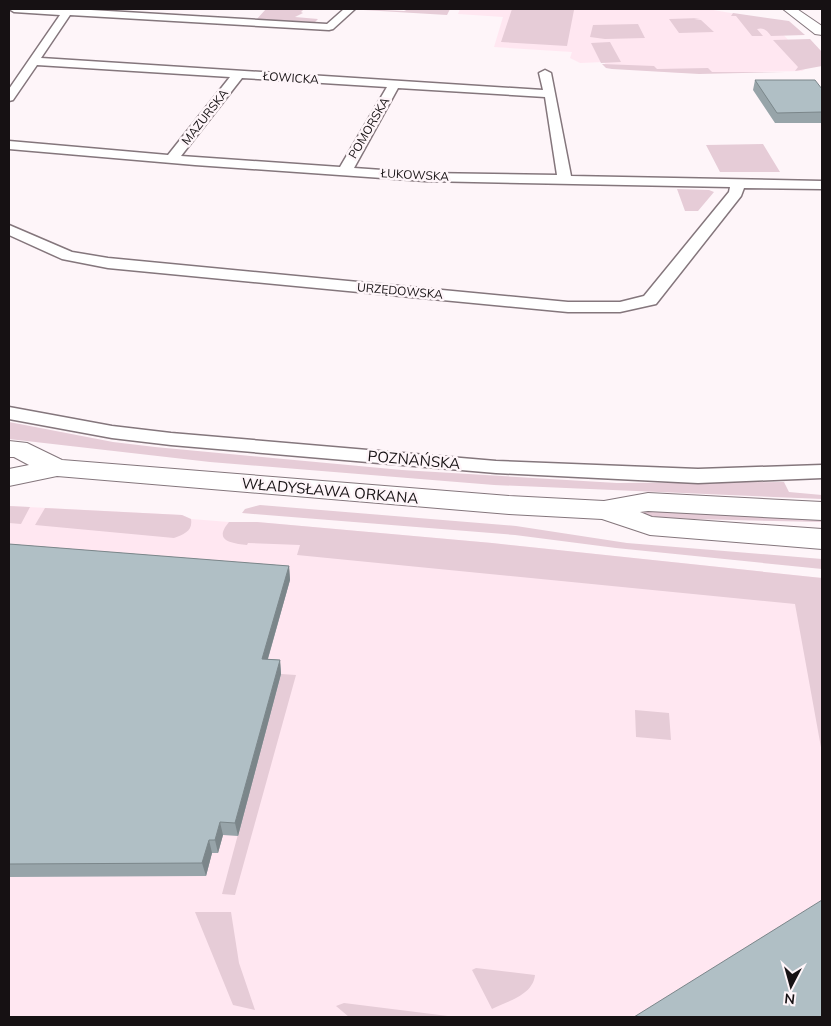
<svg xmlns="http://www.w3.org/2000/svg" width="831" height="1026" font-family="Mulish,sans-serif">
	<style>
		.built { fill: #ffe7f1 }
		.green { fill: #e6ccd7 }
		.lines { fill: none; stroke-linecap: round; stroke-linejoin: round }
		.minor-casing { stroke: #84767c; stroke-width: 3 }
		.tertiary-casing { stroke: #84767c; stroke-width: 2 }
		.minor { fill: #fff; fill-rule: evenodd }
		.tertiary { fill: #fff; fill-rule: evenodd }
		.wall { fill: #97a4a9 }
		.shaded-wall { fill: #7b868a }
		.building { fill: #b0bfc5; stroke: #7b868a }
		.labels { text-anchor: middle; stroke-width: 5; stroke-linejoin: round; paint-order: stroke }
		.far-street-label { font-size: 12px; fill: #161113; stroke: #fef5f9 }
		.street-label { font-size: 15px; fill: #161113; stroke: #fef5f9 }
	</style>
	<rect width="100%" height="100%" fill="#fef5f9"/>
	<path class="built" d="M460 9H708L770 20 811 65 802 71 685 73 608 68 604 62 580 63 570 58 572 52 494 47 503 17 458 14Z
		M9 506 182 515 191 519 229 522H257L492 543 822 578V1017H9Z"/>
	<path class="green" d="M266 9H304L301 12 303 13 295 17 318 19 315 22 256 20Z
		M364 9 404 11 409 9H450L447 15 363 10Z
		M512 9 574 10 567 46 501 42Z
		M733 13 789 21 805 35 771 36C767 31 764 27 757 29L763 36H752L736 16H731Z
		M700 18 694 19 701 20 714 32 679 33 669 19Z
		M638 24 645 38 605 39 590 37 593 25Z
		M810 39 822 52V66L795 71 798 67 773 40Z
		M610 42 621 62 601 63 591 43Z
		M602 64 654 66 657 69 708 68 712 72H785L699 74 612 69 606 68Z
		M763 144 780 172H720L706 145Z
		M677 189 709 190 714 192 698 211H685Z
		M9 422 113 442 155 447 402 470 617 483 784 482 789 492 822 495V499L494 485 210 462 9 439Z
		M260 505 516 526 627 543 822 559V569L616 548 515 535 242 513 245 509Z
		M9 506 30 507 21 524 9 523Z
		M45 508 182 515 191 519C193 531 184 534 174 538L35 525Z
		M646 510 822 518V522L690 519 645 516 641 514 642 511Z
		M229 522H257L492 543 822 578V753L795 604 297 555 300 545 248 543 247 545C231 543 213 541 229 522Z
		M281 674 296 675 235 895 222 894Z
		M635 710 669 713 671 740 636 737Z
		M195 912H231L239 963 255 1010 233 1005Z
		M476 968 535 975C533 995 508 1001 492 1009L472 970Z
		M344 1003 456 1017H349L336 1006Z"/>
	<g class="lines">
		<g class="minor-casing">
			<path id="minor" d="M9 9H74L327 24 344 9H355L333 29 329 30 70 15 41 58 543 90 539 73 545 70 551 73 571 176 822 181V189L744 188 741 196 656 304 620 312H568L108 268 62 259 9 235V225L72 252 108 258 568 302H620L644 296 729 192 730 187 425 181 195 165 9 149V141L168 155 230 77 37 65 13 100 9 101V89L60 15 14 12ZM242 78 387 87 340 167 181 156ZM398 88 545 97 557 175 425 173 354 168Z
				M9 407 112 426 171 433 496 461 698 469 822 465V478L698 483 496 473 171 445 112 438 9 419Z"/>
		</g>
		<g class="tertiary-casing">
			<path id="tertiary" d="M783 9H797L822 26V35L815 34Z
				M9 441 27 443 62 460 509 496 604 501 648 493 822 502V520L648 511 640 512 652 517 822 529V549L650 535 602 519 509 514 57 476 9 486V469L29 465 14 457H9Z"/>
		</g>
		<use href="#minor" class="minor"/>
		<use href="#tertiary" class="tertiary"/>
	</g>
	<path class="wall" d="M755 80 822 89V123H775L753 90Z
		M9 544 289 566 290 580 268 659 280 660 281 674 238 836 223 835 218 853H212L206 876 9 877Z"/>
	<path class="shaded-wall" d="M289 566 290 580 264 672 262 659Z
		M280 660 281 674 238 836 235 823Z
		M220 822 223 835 218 853 215 840Z
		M209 840 212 853 206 876 202 863Z"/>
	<path class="building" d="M755 80H815L822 89V112L777 113Z
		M9 544 289 566 262 659 280 660 235 823 220 822 215 840H209L202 863 9 864Z
		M822 900V1017H634Z"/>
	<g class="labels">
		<g class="far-street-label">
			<text transform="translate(291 78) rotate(4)" y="4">ŁOWICKA</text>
			<text transform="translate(205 117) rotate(-52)" y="4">MAZURSKA</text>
			<text transform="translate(369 128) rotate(-60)" y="4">POMORSKA</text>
			<text transform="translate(415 175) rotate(3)" y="4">ŁUKOWSKA</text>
			<text transform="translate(400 291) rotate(5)" y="4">URZĘDOWSKA</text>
		</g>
		<g class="street-label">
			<text transform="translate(414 460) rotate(5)" y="5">POZNAŃSKA</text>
			<text transform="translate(330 491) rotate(5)" y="5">WŁADYSŁAWA ORKANA</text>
		</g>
	</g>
	<rect width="831" height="1026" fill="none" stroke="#161113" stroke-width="20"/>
	<g transform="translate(791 986) rotate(186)" stroke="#fef5f9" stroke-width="4" paint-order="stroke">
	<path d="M0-4L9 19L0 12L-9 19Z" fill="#161113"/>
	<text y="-8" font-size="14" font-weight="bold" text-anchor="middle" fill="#161113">N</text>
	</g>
</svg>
